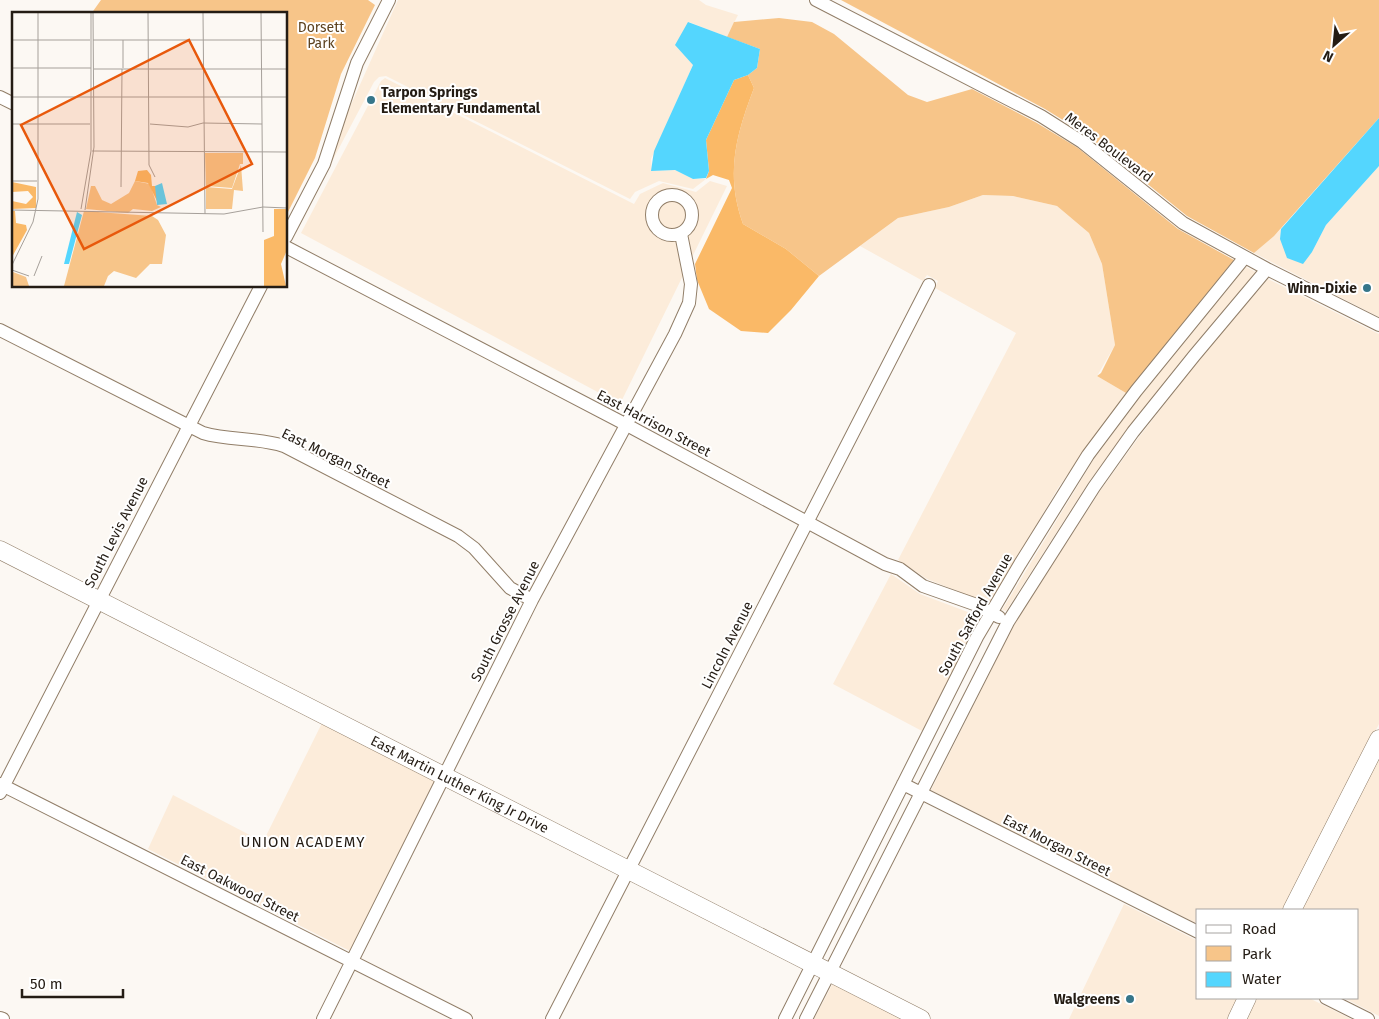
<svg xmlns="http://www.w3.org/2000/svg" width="1379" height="1019" font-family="'Fira Sans',sans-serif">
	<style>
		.built { fill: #fcecda }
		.green { fill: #f7c589 }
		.forest { fill: #fab967 }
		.water { fill: #54d6fe }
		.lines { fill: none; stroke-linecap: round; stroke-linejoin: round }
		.street-casing { stroke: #917e68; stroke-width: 14 }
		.secondary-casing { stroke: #917e68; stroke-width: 19 }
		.street { stroke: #fff; stroke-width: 12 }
		.secondary { stroke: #fff; stroke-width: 18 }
		.poi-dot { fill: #36768a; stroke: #fff; stroke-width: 2 }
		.labels { text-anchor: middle; stroke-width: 4; stroke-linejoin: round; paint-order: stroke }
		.park-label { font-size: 14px; fill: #5d421f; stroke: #fff }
		.poi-label { font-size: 14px; font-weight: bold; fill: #241c14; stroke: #fff; text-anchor: end }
		.street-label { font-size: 14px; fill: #241c14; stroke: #fff }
		.neighbourhood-label { font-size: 15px; letter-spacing: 1px; fill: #241c14; stroke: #fff }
		.inset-road { fill: none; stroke: #a6a09a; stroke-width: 1 }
		.view { fill: #e8590c; fill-opacity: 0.15; stroke: #e8590c; stroke-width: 2.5 }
		.inset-edge { fill: none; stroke: #241c14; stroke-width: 2.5 }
	</style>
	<rect width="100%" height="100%" fill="#fcf8f3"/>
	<path class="built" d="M398 0H699L706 5 738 15 727 37 689 22 693 65 651 159 652 171 675 170 693 179H706L693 189 659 181 635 192 630 199 386 76 379 77 374 82 328 169 341 127Z
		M385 78 634 204 640 194 663 183 696 192 710 181 727 186 620 404 301 233 381 81Z
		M1379 166V317L1254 253 1281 229 1280 239 1312 252 1326 225Z
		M983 195 1013 196 1057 206 1089 233 1102 264 1115 345 1097 376 1126 393 1058 488 990 604 927 579 898 560 1016 333 935 288 938 281 927 275 923 281 860 246 898 218 949 207Z
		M1246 267 1256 272 1189 351 1128 428 1088 483 1006 611 1002 610 1094 459 1141 396Z
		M1268 279 1379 334V724L1284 910H1198V924L931 790 1014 625 1100 491 1139 437 1199 360Z
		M891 574 920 594 981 617 922 731 833 684Z
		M322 723 434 781 350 951 148 849 173 795 263 842Z
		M1379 754V1016L1344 998H1358V910H1300Z
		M1124 904 1198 941V998H1240L1229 1019H1069Z
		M833 983 904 1019H814Z
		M1255 998H1309L1351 1019H1244Z"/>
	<path class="green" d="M101 0H368L375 5 341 74 315 158 286 216V14H91Z
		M841 0H1379V118L1274 236 1254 253 1187 216 1087 135 1045 109Z
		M779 18 812 22 834 34 908 95 927 102 972 89 1037 123 1078 148 1178 229 1234 260 1126 393 1097 376 1101 373 1115 345 1102 264 1089 233 1057 206 1013 196 983 195 949 207 898 218 819 276 786 249 743 224C725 174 736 135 754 88L748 75 757 68 760 49 727 37 734 22Z"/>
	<path class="forest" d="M748 75 754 88C736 135 725 174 743 224L786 249 819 276 791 310 768 333 741 331 709 309 697 280 695 264 732 188 729 180 713 175 706 179 709 171 706 140 734 80Z"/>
	<path class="water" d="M688 22 760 49 757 68 748 75 734 80 706 140 709 171 706 178 693 179 675 170 651 171 654 151 693 65 675 45Z
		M1379 118V166L1326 225 1312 252 1303 264 1287 258 1280 239 1281 229Z"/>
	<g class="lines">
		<g class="street-casing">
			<path id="street" d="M816 0 1041 116 1082 142 1183 223 1267 269 1379 325
				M0 97 14 104
				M652 215a20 20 0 1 1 40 0a20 20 0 1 1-40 0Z
				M286 237 324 164 357 63 389 0
				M286 247 625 424 885 564 900 569 923 586 974 604 999 617
				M0 330 203 433C229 441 257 437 284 446L458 536 474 548 510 588 532 600
				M0 784 466 1019
				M903 784 1198 932
				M0 793 261 286
				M1326 998 1368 1019
				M0 1018 3 1019
				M323 1019 532 600 675 334 689 303 691 284 681 234
				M552 1019 929 285
				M785 1019 977 637 1020 564 1088 455 1136 391 1245 257
				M806 1019 1008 622 1094 487 1133 432 1194 356 1267 269"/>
		</g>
		<g class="secondary-casing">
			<g id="secondary">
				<path id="s1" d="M0 550 921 1019"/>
				<path d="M1292 910 1379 739"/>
				<path d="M1237 1019 1247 998"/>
			</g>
		</g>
		<use href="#street" class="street"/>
		<use href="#secondary" class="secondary"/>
	</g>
	<g class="poi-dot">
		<circle cx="371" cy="100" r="5"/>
		<circle cx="1367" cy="288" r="5"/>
		<circle cx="1130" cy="999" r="5"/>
	</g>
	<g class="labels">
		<g class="park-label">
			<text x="321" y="32">Dorsett<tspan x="321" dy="16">Park</tspan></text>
		</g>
		<g class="poi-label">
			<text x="381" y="97" text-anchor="start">Tarpon Springs<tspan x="381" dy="16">Elementary Fundamental</tspan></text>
			<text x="1357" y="293">Winn-Dixie</text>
			<text x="1120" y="1004">Walgreens</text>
		</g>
		<g class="street-label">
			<text transform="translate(1109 147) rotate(37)" y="5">Meres Boulevard</text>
			<text transform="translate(654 423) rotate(28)" y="5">East Harrison Street</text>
			<text transform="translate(336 458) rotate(26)" y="5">East Morgan Street</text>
			<text transform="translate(116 532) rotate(-63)" y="5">South Levis Avenue</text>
			<text transform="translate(975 614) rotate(-61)" y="5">South Safford Avenue</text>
			<text transform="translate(505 621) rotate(-63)" y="5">South Grosse Avenue</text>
			<text transform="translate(727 645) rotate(-63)" y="5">Lincoln Avenue</text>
			<text dy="5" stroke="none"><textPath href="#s1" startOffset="516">East Martin Luther King Jr Drive</textPath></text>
			<text transform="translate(1057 845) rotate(27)" y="5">East Morgan Street</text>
			<text transform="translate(240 888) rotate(27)" y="5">East Oakwood Street</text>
		</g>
		<g class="neighbourhood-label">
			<text x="303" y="847">UNION ACADEMY</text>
		</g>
	</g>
	<g transform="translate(12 12)">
		<rect width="275" height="275" fill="#fcf8f3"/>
		<path d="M193 141H231V152H228L220 176 194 174ZM229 153 231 179 222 178 220 197H194V175L220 177ZM123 169 138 172 145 193 149 195 140 199 121 197 116 201 74 197 79 174H83L90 188 99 192 117 181ZM72 199 140 204 146 208 154 223 150 252H138L124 266 102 259 96 264 92 274H52ZM1 260 14 265 17 274H0Z" fill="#f7c589"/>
		<path d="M135 158 139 163 140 174H143L146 178 145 189 136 171 123 169 126 159ZM0 170 24 175V196L0 197V189L14 192 21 185 16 179 0 180ZM262 197H275V238L269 252 274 274H252V228L262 224ZM0 199H3L4 211 14 213 15 218 0 245Z" fill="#fab967"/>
		<path d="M150 171 155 192 145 193 143 174ZM65 200 70 203 57 252H52Z" fill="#54d6fe"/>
		<path class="inset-road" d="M136 1 137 153 143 165M191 1 193 202M249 1 251 220M0 28H78M81 28H275M111 28V56M0 56H79M82 57H274M0 85H275M0 112H78M138 112 176 115 191 111 250 112M80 139 275 140M0 169H25M109 175 110 57M69 197 79 139V1M0 198 212 202 251 195 275 196M73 198 82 135 81 1M0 253 21 210 26 187V1M0 258 17 264M22 264 30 244"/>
		<path class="view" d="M177 28 240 152 72 237 9 113Z"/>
		<rect width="275" height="275" class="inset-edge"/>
	</g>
	<rect x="1196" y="909" width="162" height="90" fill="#ffffff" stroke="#a7a4a1"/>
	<rect x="1206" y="925" width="25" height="8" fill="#ffffff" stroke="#a7a4a1"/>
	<text x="1242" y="934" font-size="15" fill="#241c14">Road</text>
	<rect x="1206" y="946" width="25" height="15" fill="#f7c589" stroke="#a7a4a1"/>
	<text x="1242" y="959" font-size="15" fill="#241c14">Park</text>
	<rect x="1206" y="972" width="25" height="15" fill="#54d6fe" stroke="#a7a4a1"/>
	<text x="1242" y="984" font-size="15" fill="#241c14">Water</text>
	<g transform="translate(1334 45) rotate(207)" stroke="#ffffff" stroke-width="4" paint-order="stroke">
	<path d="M0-4L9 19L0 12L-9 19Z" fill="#241c14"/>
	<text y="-8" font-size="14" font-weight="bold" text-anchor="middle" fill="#241c14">N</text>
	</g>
	<path d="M22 989v8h101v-8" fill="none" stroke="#241c14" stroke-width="2.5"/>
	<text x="30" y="989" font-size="15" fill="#241c14" stroke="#ffffff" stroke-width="4" paint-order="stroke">50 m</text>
</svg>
